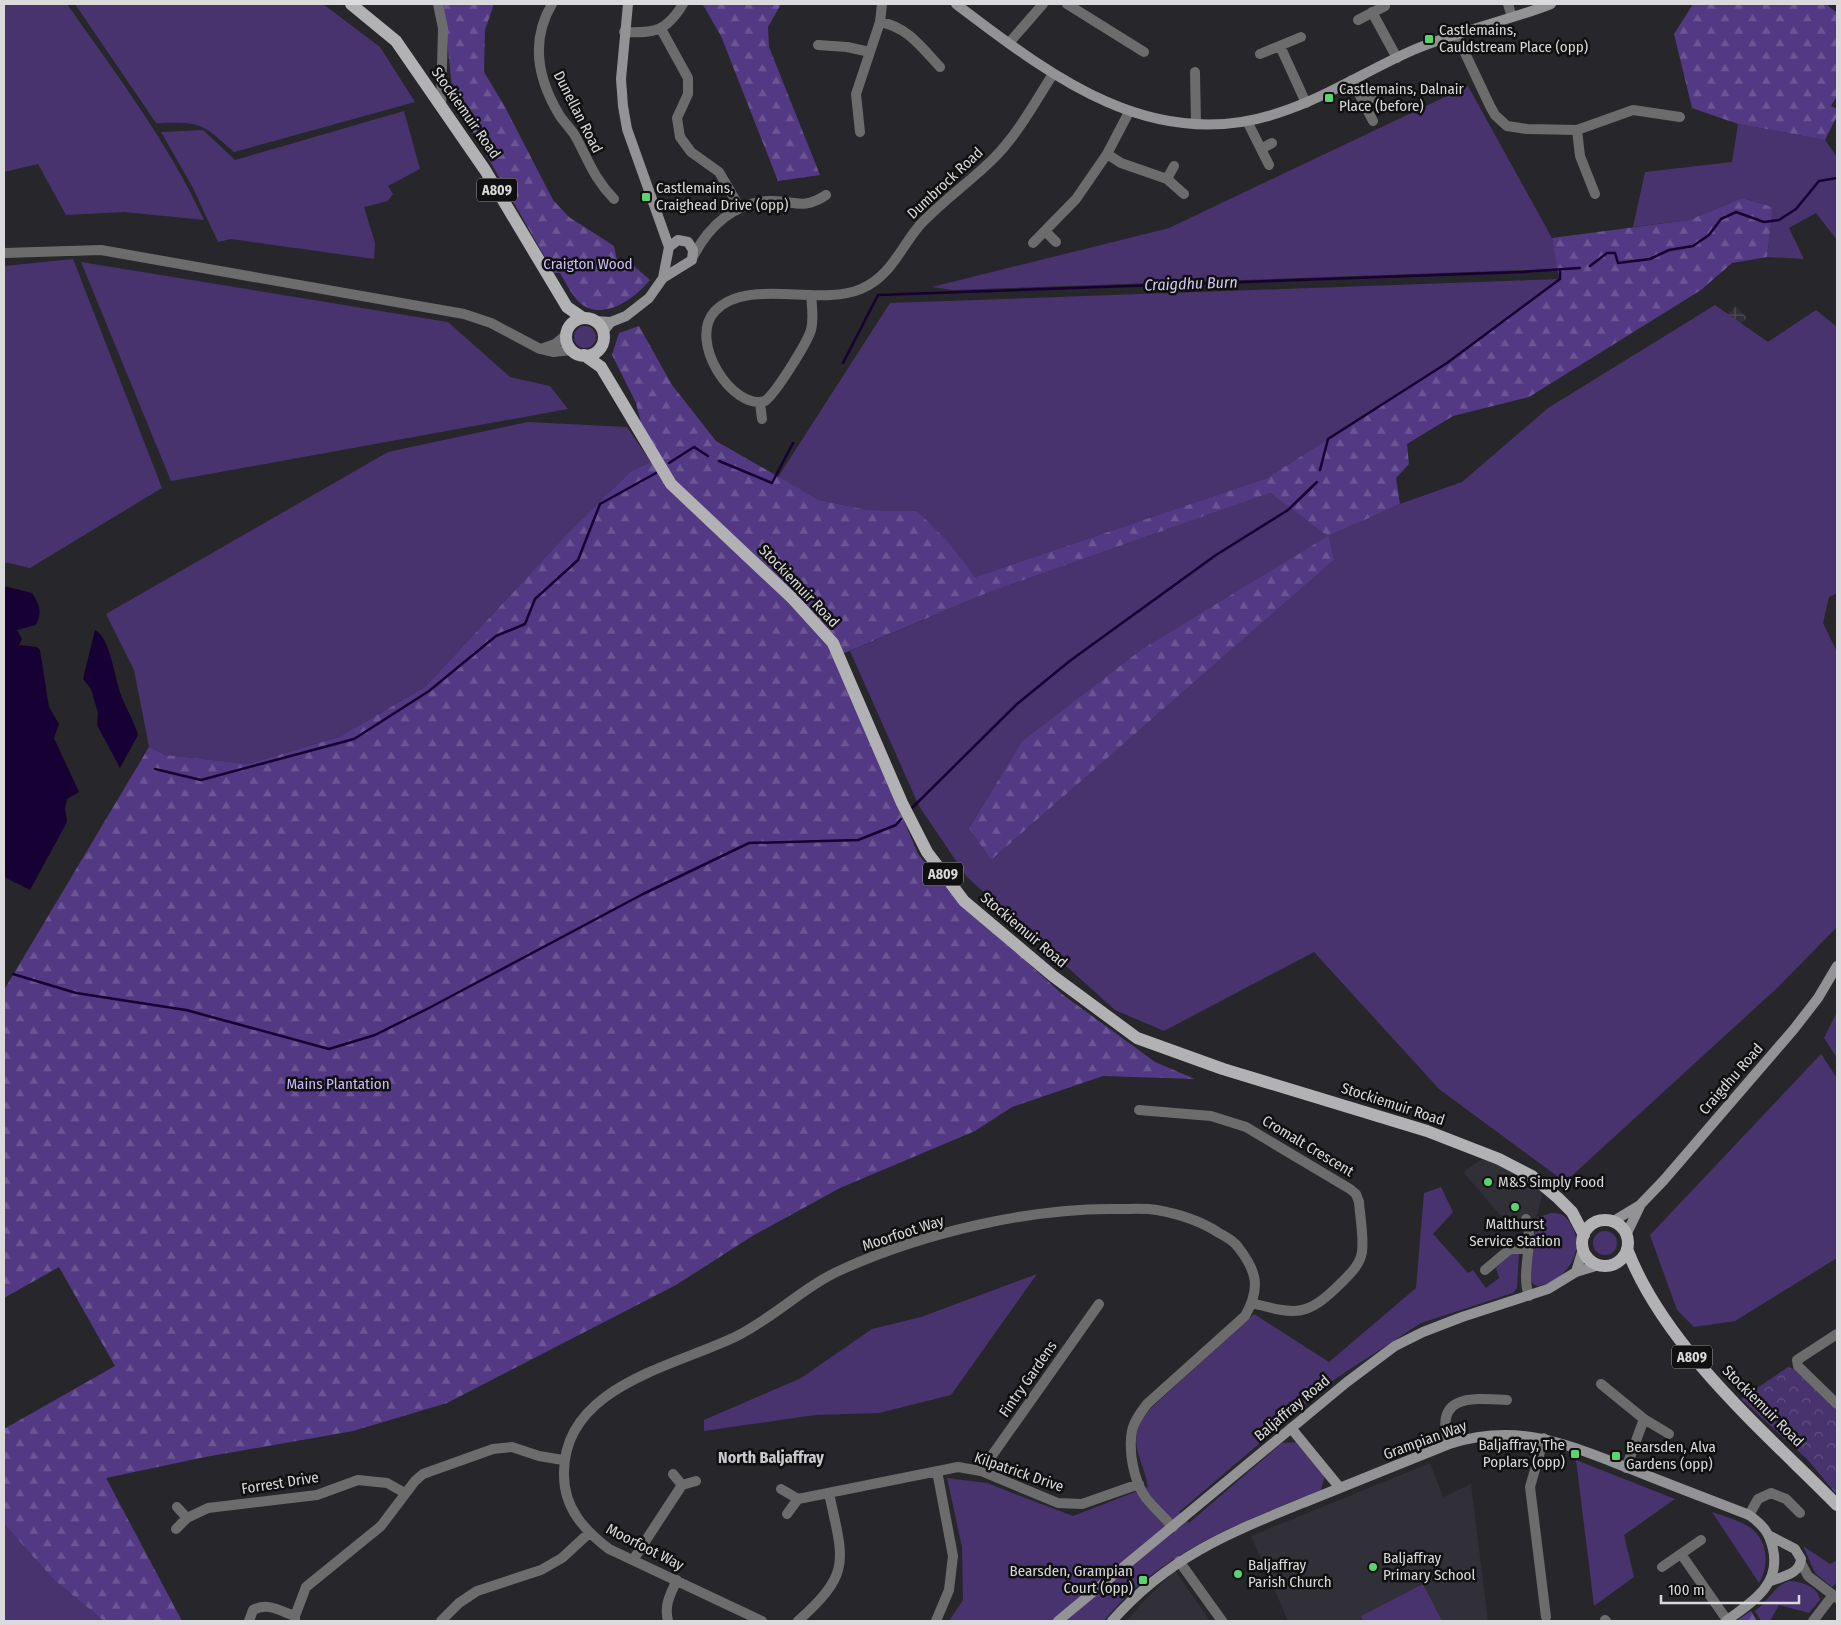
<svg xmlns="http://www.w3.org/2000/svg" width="1841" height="1625" font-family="'Fira Sans Condensed',sans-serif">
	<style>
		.built { fill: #312f37 }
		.industrial { fill: url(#industrial-grid) }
		.green { fill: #48336f; fill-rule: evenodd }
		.forest { fill: url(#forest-firs) }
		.park { fill: url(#park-crowns) }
		.water { fill: #170033 }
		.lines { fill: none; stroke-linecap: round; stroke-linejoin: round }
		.stream { stroke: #170033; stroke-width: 2.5 }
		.street { stroke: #6c6c6d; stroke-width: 10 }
		.secondary { stroke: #939395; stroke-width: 10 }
		.primary { stroke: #b2b1b4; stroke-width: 12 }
		.poi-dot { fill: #58d56f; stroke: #101011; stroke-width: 2 }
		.labels { text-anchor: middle; stroke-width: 5; stroke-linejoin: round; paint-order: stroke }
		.shield { fill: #101011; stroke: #9d9d9e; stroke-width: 1 }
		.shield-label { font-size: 14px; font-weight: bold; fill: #dad9db }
		.poi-label { font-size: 15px; fill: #dad9db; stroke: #101011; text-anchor: start }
		.street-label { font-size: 15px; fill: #dad9db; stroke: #101011 }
		.park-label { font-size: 15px; fill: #ccbaf9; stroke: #101011 }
		.water-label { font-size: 16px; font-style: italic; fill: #d4c9f3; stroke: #101011 }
		.neighbourhood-label { font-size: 16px; font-weight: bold; fill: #cbcace; stroke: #101011 }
	</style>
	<defs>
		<pattern id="industrial-grid" width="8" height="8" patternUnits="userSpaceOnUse" patternTransform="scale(1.25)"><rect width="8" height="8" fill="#312f37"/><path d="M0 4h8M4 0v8" fill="none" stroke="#4e4d53"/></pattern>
		<pattern id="forest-firs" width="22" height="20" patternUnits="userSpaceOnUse" patternTransform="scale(1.25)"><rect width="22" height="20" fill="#533983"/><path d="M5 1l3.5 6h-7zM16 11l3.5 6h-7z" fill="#6b5594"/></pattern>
		<pattern id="park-crowns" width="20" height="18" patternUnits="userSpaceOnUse" patternTransform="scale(1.25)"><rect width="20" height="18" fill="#48336f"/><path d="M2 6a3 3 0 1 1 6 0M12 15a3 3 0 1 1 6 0" fill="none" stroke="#625083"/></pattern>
	</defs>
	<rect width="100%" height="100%" fill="#27262a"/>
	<path class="built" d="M1482 1159 1514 1171 1543 1192 1536 1218 1527 1230 1499 1214 1463 1172Z
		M1430 1463 1443 1497 1471 1484 1488 1621H1288L1251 1536Z
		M1175 1570 1210 1621H1126L1146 1599Z"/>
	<path class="industrial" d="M1736 306 1747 318 1739 325 1728 314Z"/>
	<path class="green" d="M4 4H67C116 74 168 142 204 220L124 212 66 215 38 164 4 172Z
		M75 4H323L380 47 415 102 234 152C200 122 202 122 156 123Z
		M1468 86 1552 238 1558 269 953 290 932 287 1169 228Z
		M404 111 420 169 388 186 393 194 388 201 364 207 375 243 374 259 231 239 218 242 192 186 161 132 203 130 235 160Z
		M1738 124 1825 140 1837 157V240L1816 213 1789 228 1804 259 1767 257 1773 207 1742 198 1689 220 1633 227 1645 172 1732 162Z
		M73 259 162 488 30 568 4 562V266Z
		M81 262 448 322 510 377 550 386 568 409 171 481Z
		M1560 279 1447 363 1267 478 975 577 917 511 868 510 819 500 778 477 890 303Z
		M1715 305 1768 342 1816 310 1837 327V593L1829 597 1823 623 1837 652V927L1776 989 1565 1182 1439 1089 1314 952 1164 1031 1115 1010 967 877 919 806 850 651 987 593 1270 493 1329 536 1400 504 1462 482 1548 408ZM1329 536 1334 560 991 860 969 828 1022 741 1142 649Z
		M574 337a11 11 0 1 1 22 0a11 11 0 1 1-22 0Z
		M528 422 627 427 651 462 631 471 568 533 425 687 339 737 248 764 166 755 149 747 134 670 106 614 388 452Z
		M1837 1012V1058L1824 1038Z
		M1821 1054 1837 1078V1258L1735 1321 1694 1327 1677 1310 1650 1235Z
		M1441 1187 1453 1212 1433 1234 1468 1273 1473 1270 1486 1288 1499 1278 1496 1268 1512 1253 1519 1254 1517 1288 1513 1293 1421 1323 1335 1379 1179 1512 1189 1523 1282 1443 1297 1442 1325 1475 1321 1490C1241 1522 1160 1552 1104 1621H949L963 1600 962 1547 947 1478 987 1483 1073 1516 1148 1487C1142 1454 1123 1440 1151 1408L1254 1314 1329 1362 1416 1288 1424 1193Z
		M1551 1213C1561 1213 1565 1215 1570 1223 1588 1250 1566 1282 1537 1286L1532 1283 1530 1278 1536 1218Z
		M1593 1243a12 12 0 1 1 24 0a12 12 0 1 1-24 0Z
		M1037 1274 951 1395 879 1413 815 1415 704 1431V1420L801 1378 872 1329 921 1317Z
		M1576 1460 1675 1499 1624 1535 1634 1577 1594 1606Z
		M1712 1512C1724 1516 1737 1520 1748 1526 1768 1538 1770 1565 1759 1583Z
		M4 1524 54 1580 104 1621H4Z
		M1803 1546 1830 1564 1837 1560V1582L1832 1587 1815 1573Z
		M1790 1581C1801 1582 1818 1586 1820 1600L1809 1613 1779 1605 1770 1621H1761L1755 1611C1769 1601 1774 1585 1790 1581Z
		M1423 1584 1442 1621H1363L1361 1616Z"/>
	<path class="forest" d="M443 4H494L485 30 484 72 505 107 553 200 569 217 614 246 617 260 634 266 650 280C634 300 599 324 577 300 570 292 565 281 560 273H554L453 97Z
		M706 4H781L768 27 769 47 820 175 778 181 721 36 703 5Z
		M1693 4H1826L1837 13V96L1831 106 1837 109V116L1825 140 1738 124 1692 108 1674 34Z
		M1742 198 1773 207 1767 257 1732 263 1701 290 1529 397 1453 416 1407 444 1409 464 1396 478 1400 504 1329 536 1334 560 991 860 969 828 1022 741 1142 649 1328 536 1270 493 987 593 835 657 918 854 948 890 1062 994 1155 1062 1195 1079 1103 1076 1012 1107 975 1131 840 1188 754 1235 676 1285 447 1403 353 1431 205 1457 106 1478 182 1621H104L54 1580 4 1524V1429L115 1366 59 1267 4 1298V990L149 747 166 755 248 764 339 737 425 687 568 533 631 471 651 462 636 403 612 355 619 333 639 326 672 385 716 441 819 500 868 510 917 511 948 542 975 577 1267 478 1447 363 1559 279 1552 238 1689 220Z
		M1751 1611 1757 1621H1736Z"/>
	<path class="park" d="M1788 1367 1797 1370 1837 1410V1495L1807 1459 1741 1399Z"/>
	<path class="water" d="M4 586 32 593C40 605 42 612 36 625L17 630 22 639 19 645 37 647 40 650 49 707 59 724 54 738 79 792 67 799 65 808 67 822 30 890 4 877Z
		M95 630C110 637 115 679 121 695 126 709 134 720 138 735L120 768 97 725 98 713 91 689 83 679Z"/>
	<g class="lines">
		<path class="stream" d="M1590 266 1607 253H1615L1618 263 1650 259 1669 250 1693 246 1709 235 1721 219 1736 212 1764 222 1779 220 1796 209 1819 181 1837 178
			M843 363 878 295 1522 272 1580 268
			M719 461 772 483 793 443
			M669 463 694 447 708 456
			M1320 470 1328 439 1447 363 1560 279V270
			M155 769 201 780 354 739 429 691 496 636 525 624 535 599 578 560 600 504 656 473
			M912 808 1017 704 1071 660 1216 555 1288 510 1317 482
			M13 974 76 993 186 1010 329 1049 375 1035 429 1008 643 894 749 843 858 840 896 825 901 819"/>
		<path class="street" d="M438 4 443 28 441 107
			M552 4C530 41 538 80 560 116 564 122 570 128 574 134 588 158 593 178 614 199
			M1067 4 1144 52
			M1508 4 1512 17
			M1372 12 1397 58
			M1358 20 1385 6
			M880 22C908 27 922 48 940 67
			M661 29 688 78V94L677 118 680 137 691 152 719 172 740 208
			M624 32C655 33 666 32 683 4
			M1456 34 1490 106 1495 115 1507 126 1527 129 1577 130 1633 110 1680 117
			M1009 43 1043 4
			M818 45 847 47 870 52
			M1280 46 1306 103
			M1260 54 1301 37
			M1195 72 1196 124
			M1352 80 1373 121
			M1364 102 1375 97
			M1247 121 1269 165
			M1577 130 1580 156 1595 194
			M860 132 856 94 880 22 882 4
			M1261 149 1272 143
			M1107 154 1121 163 1167 179 1184 194
			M1167 179 1174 166
			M1045 231 1056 242
			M1033 243 1076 199 1107 154 1129 112
			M4 253 101 250 464 314 491 323 540 349 553 352 572 350
			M694 255C709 226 735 202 770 201 794 200 802 211 826 195
			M811 295C812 307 814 318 811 330 807 343 776 393 765 401 733 411 687 341 715 311 748 277 819 307 861 289 890 277 900 249 919 226 942 201 970 182 994 158 1018 134 1035 102 1053 74
			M541 349 555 344 566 335
			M760 403 762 419
			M1139 1110 1211 1116 1246 1127 1350 1189 1356 1194 1359 1202C1360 1217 1364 1236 1362 1252 1360 1265 1350 1274 1341 1283 1307 1317 1297 1315 1252 1303
			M1526 1219C1535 1243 1520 1271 1529 1296
			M1485 1270 1510 1249H1528
			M1837 1334 1797 1360 1798 1366 1837 1404
			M1601 1384 1644 1419 1669 1434
			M1544 1438 1530 1487 1546 1617
			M1449 1444C1433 1394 1472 1398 1507 1400
			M1626 1468 1644 1419
			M981 1471 1099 1304
			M673 1474 682 1485
			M781 1489 798 1499 958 1467 981 1471 1058 1503 1082 1504 1139 1484
			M177 1507 187 1518
			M787 1514 798 1499
			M1749 1515 1758 1499 1771 1493 1786 1499 1800 1513
			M176 1529 187 1518 208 1508 317 1495 358 1480 387 1483 405 1493
			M1681 1554 1727 1620
			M633 1560 682 1485 696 1481
			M1179 1561 1222 1621
			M1801 1563 1808 1576 1837 1598
			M1662 1567 1701 1540
			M295 1616 306 1587 381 1526 415 1481 423 1474 493 1449 512 1447 539 1456 563 1460
			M1605 1620 1606 1621
			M249 1621 253 1610C268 1602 280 1611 295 1616V1621
			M441 1621 459 1603 477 1591 541 1570 562 1558 588 1534
			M668 1621C664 1605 670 1595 677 1580
			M762 1621 609 1549C584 1530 564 1508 564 1475 562 1387 672 1367 735 1337 774 1318 804 1286 843 1269 923 1233 1032 1207 1120 1209 1132 1209 1145 1208 1157 1210 1179 1214 1201 1221 1219 1233 1226 1237 1233 1240 1238 1247 1257 1271 1261 1288 1245 1316L1147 1404C1141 1412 1134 1421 1132 1431 1128 1451 1134 1482 1146 1498 1154 1508 1164 1517 1173 1527
			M798 1621C853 1572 843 1560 829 1493
			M936 1621 949 1590 953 1556 937 1471
			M1813 1621 1833 1595"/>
		<path class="secondary" d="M628 4 621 79 623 106 627 129 669 247 663 278
			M956 4C1051 76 1152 155 1278 113 1325 98 1366 71 1411 51 1457 31 1505 22 1551 4
			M595 321 611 322 626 316 649 298 663 278 692 260 693 250 688 242 678 240 669 247
			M603 332 611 322
			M1612 1222 1640 1205 1664 1180 1794 1029 1818 998 1837 966
			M1626 1235 1640 1206
			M1576 1272 1583 1249
			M1291 1428 1340 1488
			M1770 1536 1795 1549 1801 1559C1800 1574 1783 1576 1771 1581
			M1058 1621 1347 1382 1395 1346 1423 1332 1462 1317 1548 1289 1576 1272 1599 1265
			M1112 1621C1171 1554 1234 1531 1315 1498 1359 1480 1404 1462 1449 1444 1521 1421 1570 1446 1636 1471 1673 1486 1711 1500 1749 1515 1763 1525 1769 1532 1773 1549 1781 1585 1752 1602 1726 1621"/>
		<path class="primary" d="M351 4 396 41 485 170 567 307 583 318
			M566 337a19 19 0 1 1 38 0a19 19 0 1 1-38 0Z
			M584 355 601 367 671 484 793 599 833 643 902 803 927 852 964 901 1053 976 1137 1038 1223 1069 1427 1131 1499 1159 1532 1176 1558 1198 1572 1212 1584 1235
			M1582 1243a23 23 0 1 1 46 0a23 23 0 1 1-46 0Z
			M1627 1249C1665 1348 1764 1431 1837 1505"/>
	</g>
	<g class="poi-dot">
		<rect x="1424" y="34" width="10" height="10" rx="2.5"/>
		<rect x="1324" y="93" width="10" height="10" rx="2.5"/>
		<rect x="641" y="192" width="10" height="10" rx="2.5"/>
		<circle cx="1488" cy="1182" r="5"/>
		<circle cx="1515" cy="1207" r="5"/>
		<rect x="1570" y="1449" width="10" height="10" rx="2.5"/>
		<rect x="1611" y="1451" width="10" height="10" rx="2.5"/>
		<circle cx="1373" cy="1567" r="5"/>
		<circle cx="1238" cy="1574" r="5"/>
		<rect x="1138" y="1575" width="10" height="10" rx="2.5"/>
	</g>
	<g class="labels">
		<g class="shield">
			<rect x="477" y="178.5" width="40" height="23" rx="4"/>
			<rect x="923" y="862.5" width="40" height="23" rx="4"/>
			<rect x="1672" y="1345.5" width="40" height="23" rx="4"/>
		</g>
		<g class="shield-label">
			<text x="497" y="195">A809</text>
			<text x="943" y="879">A809</text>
			<text x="1692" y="1362">A809</text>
		</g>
		<g class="poi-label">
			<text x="1439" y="35">Castlemains,<tspan x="1439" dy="17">Cauldstream Place (opp)</tspan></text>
			<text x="1339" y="94">Castlemains, Dalnair<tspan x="1339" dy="17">Place (before)</tspan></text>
			<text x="656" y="193">Castlemains,<tspan x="656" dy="17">Craighead Drive (opp)</tspan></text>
			<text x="1498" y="1187">M&amp;S Simply Food</text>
			<text x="1515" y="1229" text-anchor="middle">Malthurst<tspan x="1515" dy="17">Service Station</tspan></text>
			<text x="1565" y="1450" text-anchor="end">Baljaffray, The<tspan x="1565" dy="17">Poplars (opp)</tspan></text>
			<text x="1626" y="1452">Bearsden, Alva<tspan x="1626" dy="17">Gardens (opp)</tspan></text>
			<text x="1383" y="1563">Baljaffray<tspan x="1383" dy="17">Primary School</tspan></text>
			<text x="1248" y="1570">Baljaffray<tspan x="1248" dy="17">Parish Church</tspan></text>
			<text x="1133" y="1576" text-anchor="end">Bearsden, Grampian<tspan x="1133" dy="17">Court (opp)</tspan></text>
		</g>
		<g class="street-label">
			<text transform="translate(578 112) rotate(63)" y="5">Dunellan Road</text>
			<text transform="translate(466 113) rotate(55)" y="5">Stockiemuir Road</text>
			<text transform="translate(945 183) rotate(-43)" y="5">Dumbrock Road</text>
			<text transform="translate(799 586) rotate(46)" y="5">Stockiemuir Road</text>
			<text transform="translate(1024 930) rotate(40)" y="5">Stockiemuir Road</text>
			<text transform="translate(1731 1079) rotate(-49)" y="5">Craigdhu Road</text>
			<text transform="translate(1393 1104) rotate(18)" y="5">Stockiemuir Road</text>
			<text transform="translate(1308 1146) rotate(31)" y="5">Cromalt Crescent</text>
			<text transform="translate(903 1233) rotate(-18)" y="5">Moorfoot Way</text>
			<text transform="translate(1028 1379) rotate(-55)" y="5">Fintry Gardens</text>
			<text transform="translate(1763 1406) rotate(45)" y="5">Stockiemuir Road</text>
			<text transform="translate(1292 1408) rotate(-40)" y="5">Baljaffray Road</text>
			<text transform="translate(1425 1440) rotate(-20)" y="5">Grampian Way</text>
			<text transform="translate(1019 1472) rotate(19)" y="5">Kilpatrick Drive</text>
			<text transform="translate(280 1483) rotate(-9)" y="5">Forrest Drive</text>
			<text transform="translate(645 1547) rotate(27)" y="5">Moorfoot Way</text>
		</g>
		<g class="park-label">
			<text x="588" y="269">Craigton Wood</text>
			<text x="338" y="1089">Mains Plantation</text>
		</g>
		<g class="water-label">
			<text transform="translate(1191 283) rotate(-2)" y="6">Craigdhu Burn</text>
		</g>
		<g class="neighbourhood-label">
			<text x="771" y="1463">North Baljaffray</text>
		</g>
	</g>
	<rect width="1841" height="1625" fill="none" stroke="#dad9db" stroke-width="10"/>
	<path d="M1661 1595v8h138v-8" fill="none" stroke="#dad9db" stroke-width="2.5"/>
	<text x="1668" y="1595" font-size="15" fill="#dad9db" stroke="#101011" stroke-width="4" paint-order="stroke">100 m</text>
</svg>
